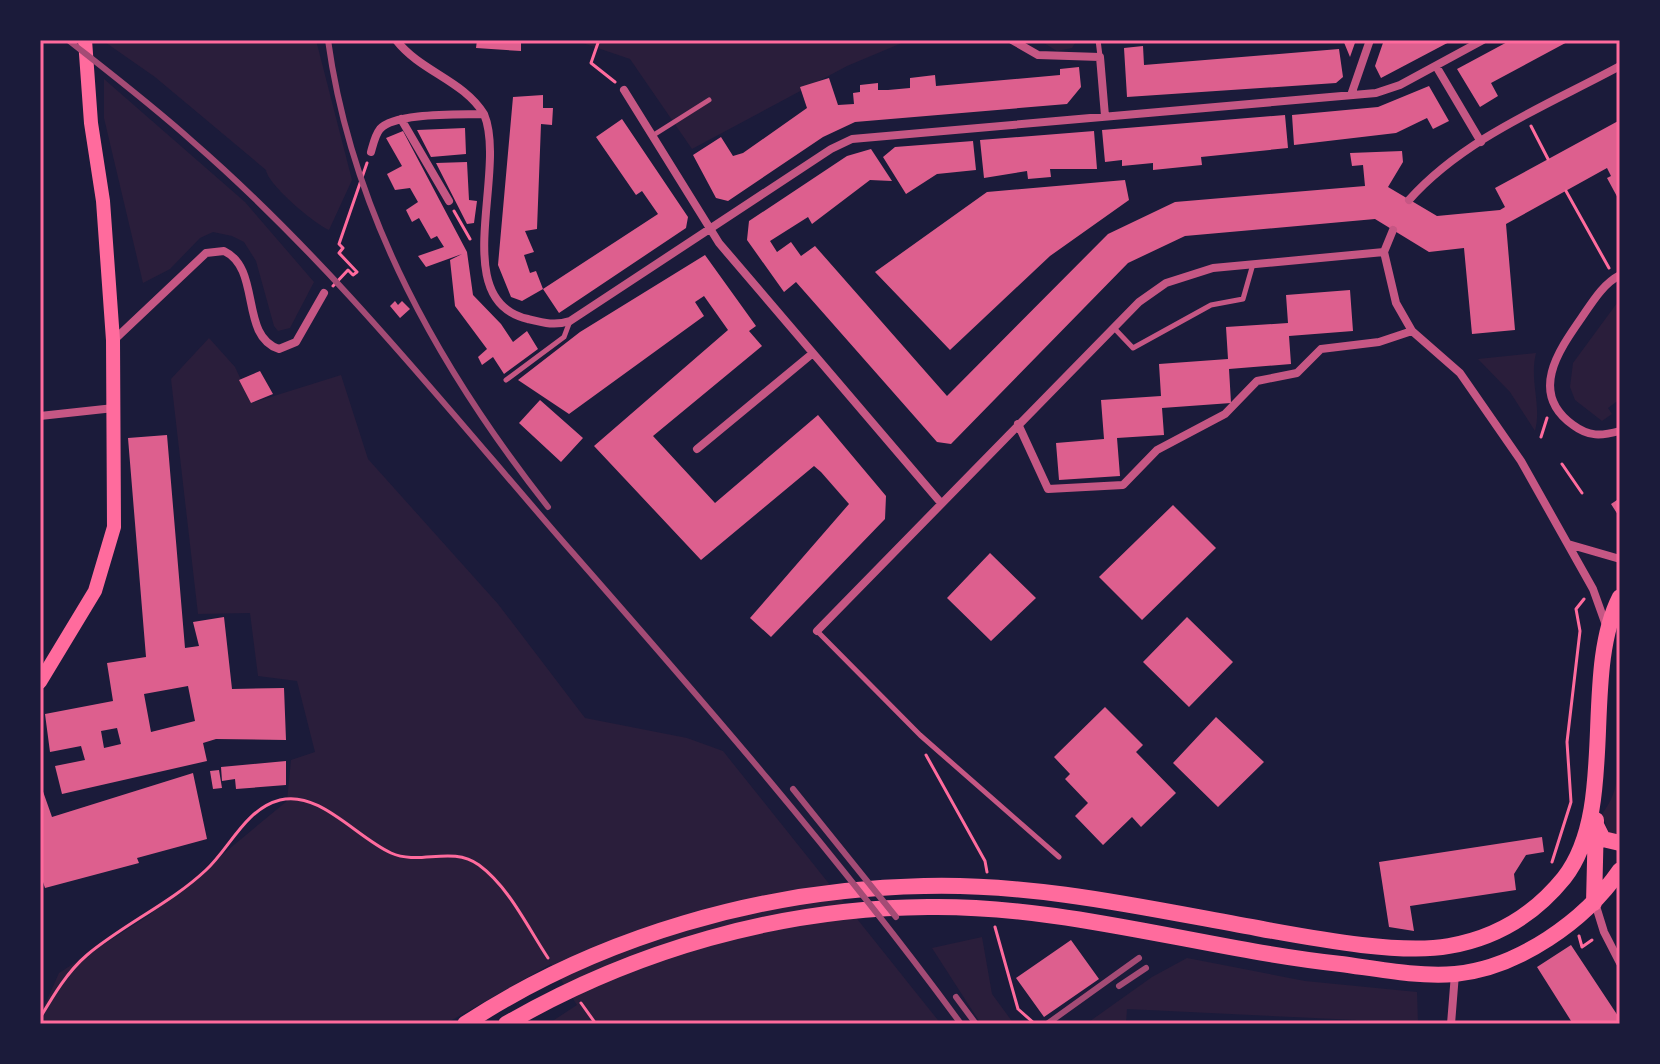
<svg xmlns="http://www.w3.org/2000/svg" width="1660" height="1064" font-family="'Golos Text',sans-serif">
	<style>
		.green { fill: #2a1e3b }
		.building { fill: #dd5f8e; fill-rule: evenodd }
		.lines { fill: none; stroke-linecap: round; stroke-linejoin: round }
		.path { stroke: #ff6b9d; stroke-width: 3 }
		.service { stroke: #c65784; stroke-width: 5 }
		.minor { stroke: #c65784; stroke-width: 8 }
		.secondary { stroke: #ff6b9d; stroke-width: 14 }
		.primary { stroke: #ff6b9d; stroke-width: 16 }
		.rail { stroke: #a44b75; stroke-width: 6 }
		.neatline { fill: none; stroke: #ff6b9d; stroke-width: 3 }
	</style>
	<rect width="100%" height="100%" fill="#1b1b3a"/>
	<path class="green" d="M102 40H316L352 180 329 230C315 224 268 185 266 170L155 77Z
		M574 40H909L847 66 692 149 630 59Z
		M1039 40H1077L1072 48 1057 51Z
		M104 79 245 202 314 282 290 328 278 331 274 326 256 261 244 242 232 236 213 232 200 238 170 269 143 283 104 118Z
		M1620 299V399L1608 408 1612 414 1602 421 1575 400 1570 387 1573 363Z
		M209 338 235 367 252 403 341 375 368 459 498 604 585 718 687 738 723 751 941 1024H548L577 1005 551 964 445 1024H40V1016L59 973 148 916 287 801 291 760 315 752 297 681 258 676 250 613 198 614 171 379Z
		M1536 353C1529 381 1542 405 1535 431L1510 392 1478 359Z
		M1620 728V834L1610 836 1602 814C1627 781 1611 762 1620 728Z
		M982 937 992 994 1014 1024H981L932 948Z
		M1187 958 1305 981 1417 992 1418 1023 1127 1009 1126 1024H1086L1152 977Z"/>
	<path class="building" d="M477 40H521V51L476 48Z
		M1343 40H1356L1350 57Z
		M1384 40 1405 41 1453 40 1381 78 1375 66Z
		M1511 40H1571L1491 83 1498 96 1480 107 1457 69Z
		M1143 46 1144 65 1339 49 1343 77 1336 83 1127 97 1124 48Z
		M1079 67 1081 87 1067 104 855 122 823 137 728 201 716 198 693 155 721 137 733 156 743 153 807 108 800 87 829 78 838 105 854 104 853 93 860 92V85L878 83V90H888L910 88V78L935 75 936 86 1060 75V69Z
		M1429 86 1449 121 1433 129 1427 118 1396 133 1294 145 1292 115 1378 107Z
		M543 95V108H553L552 125 541 124 537 229 525 231 534 252 524 255 530 273 536 271 543 289 522 301 511 297 498 265 513 97Z
		M1285 115 1288 148 1201 157 1202 165 1153 170V163L1122 166V160L1105 162 1102 130Z
		M622 119 688 217 686 228 559 313 543 289 658 214 642 191 636 195 596 137Z
		M1620 120V202L1607 178 1611 176 1607 168 1506 224 1515 330 1472 334 1464 248 1429 252 1375 219 1185 236 1128 263 951 444 937 442 796 282 784 292 747 240 749 221 847 156 871 149 892 181 870 180 812 224 808 217 770 241 777 252 791 242 801 256 815 246 947 396 1108 234 1175 202 1365 186 1363 165 1352 166 1350 153 1402 151 1403 162 1388 187 1437 216 1500 210 1505 207 1495 188Z
		M465 128 466 154 431 157 417 130Z
		M403 131 467 252 473 295 501 324 513 342 527 331 538 349 504 374 493 357 482 365 478 357 487 349 455 306 450 260 462 254 426 267 418 256 444 247 437 236 431 239 419 218 412 222 406 210 418 202 410 188 395 190 387 174 402 166 386 138Z
		M1094 131 1097 169H1050L1051 177 1028 179 1027 171 984 178 980 140Z
		M973 141 976 170 937 174 906 194 883 157 895 147Z
		M467 162 469 200 477 201 474 223 467 224 436 163Z
		M1125 180 1129 200 1050 256 950 350 875 272 987 192Z
		M705 255 756 326 749 331 762 346 653 436 715 503 818 415 886 496 885 519 771 637 750 618 849 504 821 472 814 466 701 560 594 446 728 330 704 296 695 302 704 316 569 414 518 380 580 332Z
		M1350 290 1353 331 1289 336 1291 364 1229 369 1231 403 1162 408 1164 435 1117 438 1120 476 1059 480 1056 443 1104 439 1101 400 1161 396 1159 364 1228 359 1226 327 1288 323 1286 295Z
		M395 301 398 305 402 301 410 309 400 318 390 306Z
		M260 371 273 394 251 403 239 380Z
		M540 400 583 438 561 462 519 423Z
		M167 435 185 648 199 646 193 622 224 617 232 689 284 688 286 740 216 739 203 743 207 761 62 794 55 766 85 760 81 746 50 752 45 714 113 701 107 663 146 657 128 438ZM188 686 195 721 151 732 144 694ZM117 728 121 744 104 748 101 731Z
		M1620 498V518L1611 504Z
		M1173 505 1216 548 1142 620 1099 577Z
		M990 553 1036 598 991 641 947 598Z
		M1187 617 1233 662 1189 707 1143 662Z
		M1105 707 1143 745 1136 752 1176 793 1141 827 1132 817 1103 845 1075 816 1088 803 1065 779 1070 774 1054 757Z
		M1216 717 1264 762 1218 807 1173 763Z
		M286 761V785L236 789 235 779 222 781 221 767Z
		M219 770 222 788 213 789 210 771Z
		M193 773 207 839 137 858 139 863 45 888 40 873V783L52 817Z
		M1542 837 1544 852 1526 855 1514 874 1516 890 1410 906 1414 931 1389 927 1379 862Z
		M1071 940 1099 979 1044 1017 1016 978Z
		M1571 945 1620 1019V1024H1573L1537 967Z"/>
	<g class="lines">
		<path class="path" d="M599 40 591 63 615 82
			M1531 126 1548 159
			M1566 191 1609 268
			M454 211 470 239
			M333 286 348 270 353 275 357 272 339 253 343 248 339 244 367 163
			M1541 437 1547 418
			M1562 464 1582 493
			M926 755 985 861 987 872
			M1552 862 1571 802 1567 742 1580 631 1576 609 1584 599
			M995 927 1018 1009 1035 1024
			M1579 936 1582 947 1592 940
			M581 1003 596 1024
			M40 1018C53 996 67 972 87 955 124 924 171 903 206 870 230 848 245 809 280 800 319 790 356 837 391 853 420 866 451 845 479 865 509 887 528 928 548 958"/>
		<path class="service" d="M1098 40 1100 56
			M652 136 709 100
			M1114 328 1133 348 1211 305 1243 299 1253 264
			M506 380 564 337 570 321
			M817 631 920 735 1059 857"/>
		<path class="minor" d="M396 40C421 72 463 80 484 114
			M1012 40 1038 55 1100 57 1105 116
			M1436 66 1481 142
			M624 90 719 243 941 503
			M1351 95 1370 40
			M401 119 449 201
			M371 152C373 145 375 135 380 129 395 112 462 115 484 114 508 171 447 301 528 319 544 323 555 326 570 321L831 149 852 139 1376 93 1400 85 1483 40
			M1409 200C1464 138 1548 105 1620 66
			M1384 252 1396 303 1412 331 1460 373 1521 461 1593 589 1607 628
			M1384 252 1393 230
			M1620 275C1603 284 1593 301 1582 317 1559 350 1528 393 1573 425 1589 437 1601 436 1620 431
			M114 340 206 253 224 251C262 269 239 336 279 349L296 342 324 293
			M40 416 114 408
			M1018 424 1048 489 1123 485 1157 450 1225 414 1257 381 1297 373 1321 349 1379 342 1412 331
			M697 449 813 353
			M1568 544 1620 559
			M817 631 1139 302 1166 283 1213 268 1384 252
			M1595 903 1604 932 1620 963
			M1451 1024 1455 974"/>
		<path class="secondary" d="M40 682 95 591 114 527 113 340 103 201 91 123 85 40"/>
		<path class="primary" d="M1596 825 1603 839 1620 843
			M1594 903 1596 820
			M465 1024C599 936 764 889 924 886 1038 883 1150 909 1262 929 1312 938 1400 955 1449 946 1496 938 1534 915 1564 878 1619 808 1580 675 1620 597
			M506 1024C634 950 780 908 928 907 1067 905 1203 949 1341 964 1378 969 1418 977 1455 974 1518 968 1585 921 1620 870"/>
		<path class="rail" d="M68 40C110 73 153 106 193 142 330 261 446 407 565 544 702 700 838 856 961 1024
			M328 40C352 215 441 371 548 507
			M793 789 896 917
			M1119 986 1146 968
			M956 997 976 1024
			M1047 1024 1139 958"/>
	</g>
	<rect width="1660" height="1064" fill="none" stroke="#1b1b3a" stroke-width="84"/>
	<rect x="42" y="42" width="1576" height="980" class="neatline"/>
</svg>
